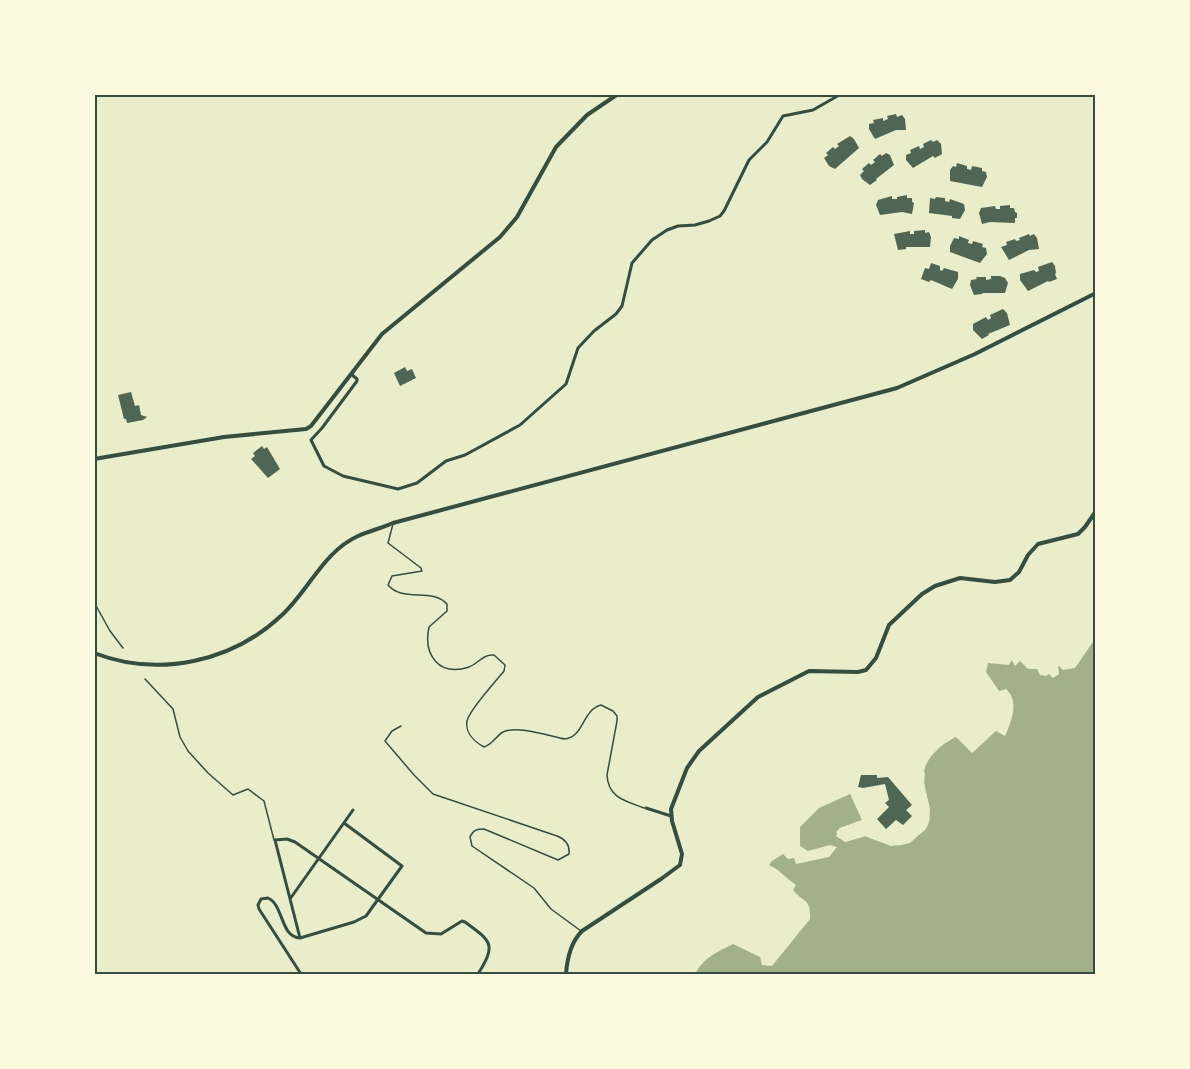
<svg xmlns="http://www.w3.org/2000/svg" width="1190" height="1069" font-family="Ubuntu,sans-serif">
	<style>
		.water { fill: #a3b18a }
		.pier { fill: #e9edc9 }
		.building { fill: #4f6655 }
		.lines { fill: none; stroke-linecap: round; stroke-linejoin: round }
		.service { stroke: #344e41; stroke-width: 1.5 }
		.minor { stroke: #344e41; stroke-width: 3 }
		.tertiary { stroke: #344e41; stroke-width: 4 }
		.neatline { fill: none; stroke: #344e41; stroke-width: 2 }
	</style>
	<rect width="100%" height="100%" fill="#e9edc9"/>
	<path class="water" d="M1095 633V974H695C703 958 717 952 733 944L760 957 762 965 772 966 810 919C811 897 803 903 793 890L796 885C786 878 780 870 769 865L772 861 783 854 788 859 794 858 796 864 829 857 837 847 830 845 808 851 800 846V827L819 808 850 794 862 820 840 828 836 832 845 842 865 836C881 842 899 852 914 839 917 836 922 833 925 830 939 812 917 786 926 765 931 753 945 742 956 737L972 753 996 731 1005 736C1011 722 1020 702 1006 689L999 691 986 672 988 663 1009 665 1012 660 1015 666 1020 661 1028 669H1037L1040 675 1046 676 1049 674 1053 678 1059 674 1058 667 1059 666 1063 670 1075 668 1095 639 1094 634Z"/>
	<path class="pier" d="M922 772 925 773 924 784 930 809 926 828 910 843 891 846 866 836 845 842 836 836 840 828 865 819 864 822 842 830 839 835 846 839 866 833 891 843 909 840 923 827 927 809 921 784Z"/>
	<path class="building" d="M896 114 897 117 902 115 905 119 906 130H896L875 139 869 129V124L874 123 873 120 883 118V121L888 119 887 116Z
		M850 136 854 139 859 148 835 169 829 166 824 158 828 155 826 153 833 147 835 149 839 146 837 144Z
		M931 140 933 142 937 140 941 144 942 154 935 158 933 156 913 168 906 160V155L911 153 910 150 919 146 920 149 924 147 923 144Z
		M886 153 890 155 894 165 876 179 877 180 870 185 862 179 860 175 864 171 862 169 869 163 871 165 875 162 873 160 880 154 882 156Z
		M957 163 967 166V169L971 170 972 166 982 168V171L986 172 987 177 982 187 950 181V170L953 166 956 167Z
		M907 195V198H912V202L914 203 912 214 902 212 880 215 876 205 878 200 892 196V199H897V197Z
		M936 197 945 198V201L949 202 950 199 964 204 965 210 960 219 952 218V216L929 213 930 198 935 199Z
		M1010 205V208H1014L1015 212 1017 213V218H1015V223L990 222 982 224 979 213 981 208 995 206 996 209H1000V206Z
		M925 230V233L929 232 931 237 930 247H906V249L898 250 894 234 910 231V234H914V231Z
		M1029 234 1030 236 1034 234 1037 238 1039 249 1029 250 1009 260 1001 247 1007 245 1006 242 1015 239 1016 241 1020 240 1019 238Z
		M959 236 969 240 968 243 972 244 973 241 983 244 982 247 986 248 987 254 980 263 950 252V246L954 238 959 239Z
		M1052 262 1055 266 1056 273 1055 274 1057 279 1049 282 1048 281 1028 291 1020 280V274L1034 270 1036 272 1039 271 1038 267Z
		M931 263 940 266V270L942 271 944 268 958 272V279L952 289 931 280 929 282 921 279 925 268 929 269Z
		M991 276H1000L1005 278 1008 283 1005 293H983L982 294 974 295 970 285 971 280 977 279 976 277H986V280L991 279Z
		M1003 309 1007 313 1010 325 988 334 989 335 982 339 973 330V324L986 317 988 320 991 318 990 315Z
		M405 367 407 371 412 369 416 378 400 386 394 373Z
		M131 392 135 406 139 405 141 415 147 417 143 420 127 423 126 419H124L118 395Z
		M262 446 264 449 267 447 280 469 268 478 251 459 255 456 253 453Z
		M861 775H877V778L888 777 912 805 906 810 912 816 903 825 896 820 886 829 877 819 889 807 885 803 889 800 885 784 863 788 858 787Z"/>
	<g class="lines">
		<path class="service" d="M393 524 388 543 421 568 422 571 392 576 388 585C403 603 432 587 447 604V611L429 627C423 655 439 677 469 667 479 663 483 654 494 655L505 665 504 671C496 681 469 710 467 721 465 733 475 742 484 747 493 744 496 736 503 732 518 725 549 736 565 739 584 737 582 710 601 705L613 711 617 716V721L607 775C608 798 626 801 644 808
			M94 602 110 631 123 648
			M145 679 173 709 180 737 188 751 208 773 233 795 248 789 264 801 274 840
			M401 726 392 731 385 741 414 775 433 794 557 836C565 839 570 845 569 854L558 860 484 829C477 829 473 830 470 837L472 846 534 888 551 909 581 931"/>
		<path class="minor" d="M881 94H887
			M351 374 357 379V381L322 428 311 440 324 466 343 476 398 489 417 483 446 461 465 455 520 425 566 384 578 348 594 331 616 314 622 306 632 263 652 240 667 230 678 226 695 225 709 221 720 216 724 211 749 160 767 142 783 116 813 110 841 94
			M646 808 671 816
			M290 899 353 810
			M300 938 275 840 287 839 295 842 426 933 441 934 462 921 465 922C491 941 497 944 478 974
			M301 974 259 909 258 905 261 899 268 898C284 905 280 937 300 938L354 922 366 916 402 866 344 823"/>
		<path class="tertiary" d="M94 459 224 437 306 429 311 426 382 334 500 237 517 217 556 147 587 115 618 94
			M94 653C159 678 232 662 282 615 309 590 323 552 358 536 369 531 382 528 393 523L897 388 975 354 1096 293
			M566 974C567 960 571 942 582 931L661 879 680 865 682 854 672 821 671 809 687 768 699 751 758 697 809 671 858 672 866 670 876 658 889 625 922 594 935 586 960 578 995 582 1010 580 1019 572 1028 555 1038 544 1078 534 1085 527 1096 511"/>
	</g>
	<rect width="1190" height="1069" fill="none" stroke="#fefae0" stroke-width="192"/>
	<rect x="96" y="96" width="998" height="877" class="neatline"/>
</svg>
